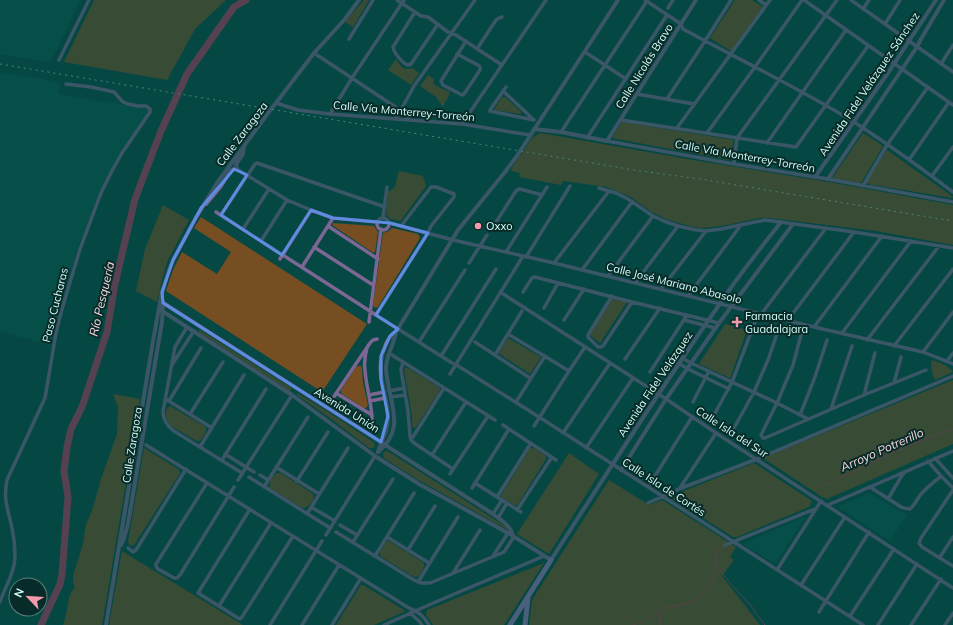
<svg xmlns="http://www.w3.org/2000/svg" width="953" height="625" font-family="Mulish,sans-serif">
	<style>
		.built { fill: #08544e }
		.green { fill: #764e22 }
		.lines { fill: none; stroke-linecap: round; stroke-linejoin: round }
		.stream { stroke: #b6395f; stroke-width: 1 }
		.river { stroke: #b6395f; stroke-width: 7 }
		.minor { stroke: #7c6693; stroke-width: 3.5 }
		.tertiary { stroke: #7c6693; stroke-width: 4 }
		.secondary { stroke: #9e7ac2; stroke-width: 5 }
		.rail { stroke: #9ac9c4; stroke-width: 1; stroke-dasharray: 2 4; stroke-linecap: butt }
		.marked { fill: none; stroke: #5e8ce3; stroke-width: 3; stroke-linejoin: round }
		.poi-dot { fill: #f29aac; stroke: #072b28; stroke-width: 1.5 }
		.labels { text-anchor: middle; stroke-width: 4; stroke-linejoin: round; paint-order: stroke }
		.street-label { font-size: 11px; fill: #d7fef8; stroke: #072b28 }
		.poi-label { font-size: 11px; fill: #d7fef8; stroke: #072b28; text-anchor: start }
		.water-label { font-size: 12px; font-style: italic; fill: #f9d7dd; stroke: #072b28 }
	</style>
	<rect width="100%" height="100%" fill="#064843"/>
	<path class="built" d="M0 0H80L51 62 0 54Z
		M0 72 60 82 59 94 150 109 104 184 76 253 51 346 0 331Z
		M869 493 907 515 890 541 840 508V506Z
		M804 517 805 518 775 563H773L743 544Z"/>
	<path class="green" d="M94 0H226L195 29 167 80 64 62Z
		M364 0H369L353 27 345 22Z
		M735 0H752L763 7 731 51 710 38Z
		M396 59C400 66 404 71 412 68L419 73 411 85 388 70Z
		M428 75 434 79 433 83 436 86 450 92 447 100H446L443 107 436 97 420 86Z
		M502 97H505L521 112V114L495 110V108Z
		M622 122 734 140 729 160 612 138Z
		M540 133 693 160 829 182 953 205V245L876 231 770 218H759L727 225 712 227 700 228 693 227 666 219 650 211 631 197 607 187 563 181 561 185 519 177 520 173 512 171 511 169 532 138Z
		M863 133 883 146 861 183 832 178Z
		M887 150 953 197 952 198 868 184 867 182 886 151Z
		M399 171 423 176 426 186 402 219 400 221 391 219 386 214 388 192 395 187Z
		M163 205 189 220 167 262 162 280 157 302 136 291 145 249Z
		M201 217 367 324 322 392 166 291 173 270 182 252 217 274 231 252 194 228Z
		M333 223 374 226 378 232 375 252 374 253 372 252 332 225Z
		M392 228 418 234 420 238 378 307 376 308 374 307 373 305 383 233 389 231Z
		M612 299 627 302 600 343 590 335Z
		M725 324 747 330 730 378 699 364Z
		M199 330H200L291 388V390L290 391 199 332Z
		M508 338 541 357 530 374 498 353Z
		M932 360C939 362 949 366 953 372L935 380C932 373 930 368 932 360Z
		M358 366H361L362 368 363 382 368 405 366 408H364L342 394 341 392V390L356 367Z
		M405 368H408L440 388 439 392 416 427 415 428 412 427V416L404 370Z
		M953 380V444L827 499 822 497 763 458Z
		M297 393 325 410 373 442 375 445 374 447 373 448H369L334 421 297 395Z
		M113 394 140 399 102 625H63C65 620 66 614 67 609 69 601 68 594 75 588L73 581V576L83 544 86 524 92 511 101 479 117 434 118 407Z
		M170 406 206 427C207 432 203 439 199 441H197L171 426C166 420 163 411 170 406Z
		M144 448 178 469 180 473 134 545 131 546 128 542Z
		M530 448H534L546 456V459L518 504 517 505H514L501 497V495Z
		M386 451 389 452 508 528V529H506L415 478 384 458 383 453Z
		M569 453 599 474 549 554 517 534Z
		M754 463 812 501 809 507 737 537H733L673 499 674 495Z
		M277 473H281L313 494C315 500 309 508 302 508L270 488C268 483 273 476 277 473Z
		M609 480 649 505 662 500 736 547 730 557 734 560 722 576 760 625H529L532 600Z
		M387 541H389L424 563V567L419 576 414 577 380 556V552Z
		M122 551 125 553 243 625H109Z
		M544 563 504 625H433L426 615 427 610Z
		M361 585H363L404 610V612L374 625H336Z"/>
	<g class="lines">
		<path class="stream" d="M819 487 829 483 907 446 953 429
			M716 557 719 549 724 546
			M717 560C719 576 742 594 752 607 754 610 755 613 757 615 760 619 763 621 765 625
			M660 613 661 625
			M633 625C646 621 655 613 667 608 674 605 681 606 688 603 697 599 708 589 713 579 714 575 716 563 716 558"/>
		<path class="river" d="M41 625 60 584 62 575 68 497 64 471 67 447 71 429 82 407 107 332 115 284 135 199 161 131 187 74 234 7 246 0"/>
		<path class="minor" d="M397 0 421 16 428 17 448 32 456 35 502 65
			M645 0 681 24 683 29C740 60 799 88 854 122 888 144 921 168 953 192
			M759 0 766 5
			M804 0 953 105
			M851 0 953 72
			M668 8 673 0
			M863 9 869 0
			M415 12 393 47C394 53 402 63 408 65L411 64 438 24
			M885 24 900 0
			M349 39 373 0
			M477 49 496 20 499 18 502 17
			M585 52 626 79
			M314 53 400 110 411 120
			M457 54 478 65 480 67V70L464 94 462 95 443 85 441 81 466 41
			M59 60 89 0
			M941 64 953 45
			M506 87 490 110V111L534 120
			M503 91 534 120
			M637 94 694 104
			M667 99 705 41 731 0
			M276 103 298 110 330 114 462 124 530 135
			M330 114 352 78 404 0
			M396 119 414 86 475 0
			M621 120 796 147 868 46
			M462 124 546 0
			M677 128 770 0
			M561 132 647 1
			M707 133 755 67 802 0
			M587 138 667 15
			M607 141 734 164 828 179 953 202
			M767 143 846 30
			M909 160 949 102
			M734 164 737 138 837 0
			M237 169 287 200 311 210 333 218 377 222
			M932 176 953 147
			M863 186 887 145 928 87
			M599 188 616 193 628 199 653 216 664 221 678 226 696 230 706 231 721 229 765 220 854 232 953 248
			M216 212 376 315 452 363
			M221 215 255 164 257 163 385 207
			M383 217 387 187
			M377 224a6 6 0 1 1 12 0a6 6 0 1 1-12 0Z
			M390 223 453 240 554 263 814 327 923 352 953 364
			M328 226 378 259
			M243 229 269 189
			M491 230 514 194 517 190 520 189 542 195
			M261 241 287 200
			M314 247 373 285
			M506 252 547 187
			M526 257 570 186
			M280 259 311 210
			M469 263 487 235
			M554 263 609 191
			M302 267 333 218
			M582 270 632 202
			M608 276 653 216
			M635 283 678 226
			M661 289 706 231
			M500 292 666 399 716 433 953 588
			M523 292 532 278 535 277 632 302 719 323
			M612 296 588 335V337L598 347H601L603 346 632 302
			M688 296 741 225
			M544 308 558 283
			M762 313 826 228
			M376 315 428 233 431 226 454 197V194L436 187H431L401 226
			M564 320 584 289
			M684 320 715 328
			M788 320 854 232
			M369 322 381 229
			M187 327 175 347 163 411C163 420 167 426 174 431L242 473
			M814 327 882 236
			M842 333 911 241
			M508 334 569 371
			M801 335 793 365 777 403 761 435 763 438H765L864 395 926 370
			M867 340 939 246
			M419 342 465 270
			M475 342 530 378
			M894 346 953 269
			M367 348C365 355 364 363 365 370 366 388 373 406 372 424
			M923 352 953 312
			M392 355 495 420
			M495 355 522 311
			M441 356 496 269
			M682 358 691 363 777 403 808 419
			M625 359 660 308
			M947 361 953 353
			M403 362 401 370 408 411 410 436 411 440 414 443 453 469
			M173 363 194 331
			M678 363 688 369 729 389
			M455 364 539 417 863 625
			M650 372 687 315
			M450 374 523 256
			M894 383 901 357
			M389 391 404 388
			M336 393 372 415
			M369 395 384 392
			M864 395 875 353
			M391 397 405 395
			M333 398 370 343 373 340 377 339
			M167 400 212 428
			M169 401 201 348
			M370 401 385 398
			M516 402 545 356
			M693 402 709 371
			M831 409 852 346
			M190 414 223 362
			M714 415 732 382 755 322
			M800 415 815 377 827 340
			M503 425 556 460
			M534 426 569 371 585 347
			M734 428 754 392 768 360 779 328
			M563 433 610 363
			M411 440 444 388
			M146 445 409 608C418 611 424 616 429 625
			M200 447 244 375
			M586 448 633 378
			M225 454 254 472
			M432 455 466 402
			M935 458 953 478
			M222 460 266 389
			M928 461 941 476 953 488
			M276 467 319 494
			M450 474 488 416
			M260 475 268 480
			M249 477 330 528
			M238 480 292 395
			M297 481 328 432
			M207 483 156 564V566L158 569 174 578H177L180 575 234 487
			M475 483 521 512
			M264 487 308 417
			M648 487 692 417
			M870 487 901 507 904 508 910 509C915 505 917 499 921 494 927 487 934 482 941 476
			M472 488 509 429
			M680 488 716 433
			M953 490 921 538 919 543 922 547 953 566
			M497 497 531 443
			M888 499 901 477 905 472
			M648 503 679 489 757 459 953 376
			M828 505 953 451
			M311 507 335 521
			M250 509 198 593 238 618 240 619 242 617 293 536
			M517 510 552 457
			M307 514 348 448
			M493 514 502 500
			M498 518 507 503
			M340 525 357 535
			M336 532 414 580 421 583H430L504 552 513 538
			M326 535 375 456
			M387 537 429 563
			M353 542 393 479
			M725 545 815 509
			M128 548 133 552 136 550 186 469
			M408 550 435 506
			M375 556 414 493
			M493 556 508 533
			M940 557 953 537
			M777 570 821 501
			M453 573 480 530
			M418 582 458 517
			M801 585 845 517
			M0 602C5 587 15 572 15 556 15 546 14 537 12 528 8 509 3 500 7 480L45 398 56 333 62 309 80 249 101 193 113 169 122 153 150 112V109L146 106H138L128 104 123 102 114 92 91 87 66 84
			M219 606 271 523
			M819 612 869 532
			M410 613 419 621 422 625
			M850 616 894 549
			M270 625 322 541
			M302 625 339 565
			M332 625 361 578
			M384 625 431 604 544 556
			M878 625 917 564
			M911 625 941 579
			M945 625 953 613"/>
		<path class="tertiary" d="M534 129 561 132 607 141 696 0
			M237 169 236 164 243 154 244 147
			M815 177 888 73 936 0
			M828 179 917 47 921 39 944 0
			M206 204 221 186 231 170 234 169H237
			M160 301 493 514C502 521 512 526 513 538
			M159 309 292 395 375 456 419 484 508 533 551 560C606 474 661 388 719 305 738 276 760 249 781 222
			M378 452C381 441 388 431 388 420 389 394 373 374 385 347 387 340 390 336 396 332L458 230 505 172 517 156 618 0
			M378 452C403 431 393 411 388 383 387 378 386 373 386 368 386 355 394 345 396 332
			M621 470 666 399 719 323 793 224
			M121 545 124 538 128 524 162 322 163 302
			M106 625 153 341 162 292 169 270 173 260 195 219 217 183 271 109 276 103 314 53 345 19 359 0"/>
		<path class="secondary" d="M510 625 551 560
			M525 625 528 598"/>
		<path class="rail" d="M0 64 640 171 700 179 953 221"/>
	</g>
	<path d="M0 0H953V625H0ZM234 169 247 175 221 215 282 255 311 210 333 218 390 223 428 233 376 315 398 329 390 336 381 356V380L388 416 381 442 163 303 162 292 173 260 201 208Z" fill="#064843" fill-opacity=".55" fill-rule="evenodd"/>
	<path class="marked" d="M234 169 247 175 221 215 282 255 311 210 333 218 390 223 428 233 376 315 398 329 390 336 381 356V380L388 416 381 442 163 303 162 292 173 260 201 208Z"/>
	<g class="poi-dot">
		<circle cx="478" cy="226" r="4"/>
		<path d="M735 316h4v4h4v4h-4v4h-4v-4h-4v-4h4z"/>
	</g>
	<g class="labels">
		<g class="street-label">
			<text transform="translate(644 66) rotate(-58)" y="4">Calle Nicolás Bravo</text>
			<text transform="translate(869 84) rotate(-56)" y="4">Avenida Fidel Velázquez Sánchez</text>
			<text transform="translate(404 111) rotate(5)" y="4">Calle Vía Monterrey-Torreón</text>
			<text transform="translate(242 134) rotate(-53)" y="4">Calle Zaragoza</text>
			<text transform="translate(745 156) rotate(10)" y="4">Calle Vía Monterrey-Torreón</text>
			<text transform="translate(674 283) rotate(14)" y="4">Calle José Mariano Abasolo</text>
			<text transform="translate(55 305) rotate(-76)" y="4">Paso Cucharas</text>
			<text transform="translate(655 384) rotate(-56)" y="4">Avenida Fidel Velázquez</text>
			<text transform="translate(347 410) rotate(32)" y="4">Avenida Unión</text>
			<text transform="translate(732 432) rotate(33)" y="4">Calle Isla del Sur</text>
			<text transform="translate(132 445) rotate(-81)" y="4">Calle Zaragoza</text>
			<text transform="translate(664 487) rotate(33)" y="4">Calle Isla de Cortés</text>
		</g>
		<g class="poi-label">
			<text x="486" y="230">Oxxo</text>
			<text x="745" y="320">Farmacia<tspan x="745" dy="13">Guadalajara</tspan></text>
		</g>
		<g class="water-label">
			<text transform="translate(102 299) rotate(-77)" y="4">Río Pesquería</text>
			<text transform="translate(882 450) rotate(-24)" y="4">Arroyo Potrerillo</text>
		</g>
	</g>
	<g transform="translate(28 597) rotate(295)"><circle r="19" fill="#072b28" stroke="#5a7f7b"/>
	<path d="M0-3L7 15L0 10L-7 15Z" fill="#f29aac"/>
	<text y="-6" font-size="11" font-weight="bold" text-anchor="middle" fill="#d7fef8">N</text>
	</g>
</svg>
